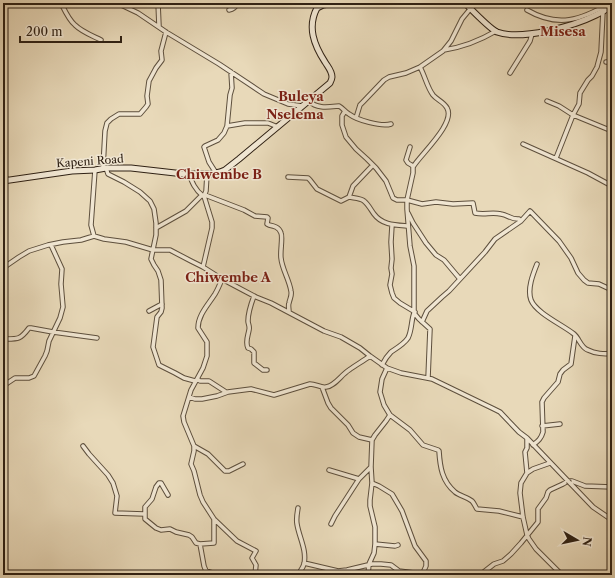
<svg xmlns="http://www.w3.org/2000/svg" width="615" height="578" font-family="'Libre Caslon Text',serif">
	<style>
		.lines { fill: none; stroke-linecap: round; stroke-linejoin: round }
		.minor-casing { stroke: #5d4f3d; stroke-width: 5.5 }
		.secondary-casing { stroke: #2f2114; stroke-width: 7 }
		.minor { stroke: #f0e6d2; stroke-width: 3.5 }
		.secondary { stroke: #f0e6d2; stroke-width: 5 }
		.minor-bridge-casing { stroke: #5d4f3d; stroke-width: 5.5; stroke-linecap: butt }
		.minor-bridge { stroke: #f0e6d2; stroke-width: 3.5 }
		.labels { text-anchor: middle; stroke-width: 3; stroke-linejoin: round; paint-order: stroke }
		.street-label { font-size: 11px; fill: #2f2114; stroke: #f0e6d2 }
		.quarter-label { font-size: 13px; font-weight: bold; fill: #7a1f14; stroke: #f0e6d2 }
	</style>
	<rect width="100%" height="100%" fill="#e8d9b9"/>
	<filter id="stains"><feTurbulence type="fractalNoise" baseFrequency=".005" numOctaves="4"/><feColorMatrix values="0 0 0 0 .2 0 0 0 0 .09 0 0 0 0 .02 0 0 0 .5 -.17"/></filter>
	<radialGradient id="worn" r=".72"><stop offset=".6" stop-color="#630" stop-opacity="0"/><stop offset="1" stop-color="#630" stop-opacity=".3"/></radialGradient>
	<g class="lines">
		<g class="minor-casing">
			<path id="minor" d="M61 3C65 11 69 20 75 25 82 32 93 36 101 40
				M117 3 138 13 166 32 219 64 264 94 288 104 302 106
				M158 3 159 26
				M229 10C234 9 236 7 238 3
				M527 10C558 28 581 20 610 3
				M444 50C464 47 479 41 496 31
				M606 62H612
				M510 73 530 41 532 34
				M309 101C317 109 328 107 339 106 343 108 345 112 349 114 357 120 381 127 391 124
				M547 101 559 106 573 115 612 131
				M345 111 342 116V125L346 137 356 149 367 159 376 168 386 181 393 198 397 200H407L422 204 436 202 453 204 473 203 475 213C484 215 492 212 501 214 508 215 512 220 519 219L521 221
				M356 118 360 105 363 102 384 80 389 77 406 73 420 67 443 51 451 41 462 19 471 8
				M227 126 245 123H268L278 127
				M523 144 588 173 612 186
				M410 147 406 160 408 163 413 166
				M556 158 573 115 579 104 580 93 588 80 592 76 597 67 601 52 603 11
				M103 168 105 131 107 123 111 119 119 114H140L146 107 148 104 147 96 149 81 156 68 162 60 161 51 166 32
				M106 168 108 174 124 182 140 192 150 201 154 209 156 223V235L151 259 154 265 158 271 161 280 162 308 161 312 157 317 153 347 159 365 175 373 184 378 195 381
				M216 173 209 162 204 147 205 146 218 140 224 133 227 126 230 95 232 88 231 72
				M189 174C192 182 195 190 203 196
				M3 175 8 180
				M288 177 308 178 310 180 317 189 341 201 349 197 353 186 373 165
				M205 195 244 210 255 216 267 217 268 218 267 224 269 225C274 226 279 227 281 233 283 237 280 251 281 258 282 269 289 279 291 291 292 296 290 298 289 303 288 305 289 309 289 312
				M349 197C354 198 361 198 364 201 368 204 371 210 374 214 382 225 395 225 408 226
				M408 213 413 223 426 243 436 255 444 260 460 279
				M392 225 391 242 392 259 391 268 392 274 390 285 392 293 394 298 400 303 415 312
				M156 228 186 211 202 195
				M94 236 91 225 95 170
				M537 264C533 274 527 289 531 300 536 313 563 325 574 334 579 338 581 348 588 350 594 353 605 355 612 353
				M203 267 212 228V222L204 196 206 191 207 174
				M3 268 19 257 29 251 48 245 63 242 81 240 94 236 104 239 126 242 153 250H170L191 261 203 267 222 279 256 297 271 303 324 331 341 337 360 348 370 356 387 368 401 373 432 379 494 409 500 412 519 432 527 438 568 481
				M222 279C220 284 218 289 215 294 208 305 198 315 198 328L207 342V356L203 368 191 390 183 416 184 422 194 446 208 454 225 471H229L243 464
				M254 296C251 304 248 313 248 321 248 324 250 326 249 330 248 336 245 342 248 348L251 349 254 352V363L263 370H267
				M149 311 162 304
				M414 313 419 319 430 329 428 378
				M422 322 427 311 442 297 449 291 485 252 495 239 521 221 530 211 559 241 571 258 578 273 584 280 588 283 599 284 612 290
				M3 339C18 339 20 340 29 328H31L53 332 97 338
				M382 365C384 361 387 356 391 352 397 348 404 344 408 338 412 330 411 321 414 313V266L410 246 407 209V200L413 173V167C420 155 456 123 447 108 444 102 437 100 433 95 427 87 425 76 420 67
				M387 368 382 379 380 392 384 405 390 415 410 430 423 445 438 450 439 451C440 467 442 481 455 492 460 496 467 497 472 501 474 503 475 506 477 509L499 511 523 517
				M197 379 200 381H209L226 392
				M3 386 15 378H29L34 376 45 356 47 351 49 341 60 318 63 307 61 284 62 269 51 245
				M322 387 328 403 331 408 348 425 353 433 359 437 372 440
				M189 397 195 399H202L217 396 228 392 251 389 274 395 310 384C316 384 321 388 326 387 335 386 341 375 349 370 356 365 363 361 370 356
				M542 426 560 424
				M527 439V448L525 452 527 473
				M533 445C538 441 541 439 543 432L542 402 544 398 558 382 560 374 563 370 571 364 575 336
				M83 446 89 454 108 475 113 483 117 496 115 513 144 514
				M194 446V451L191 464 194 471 200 495 203 502 214 519 237 541 256 551 252 558 256 565 255 575
				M550 463 533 469 527 473 521 483 520 493 523 517 527 535 529 539 536 549 562 575
				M329 470 359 479
				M372 483 379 486 392 494 402 511 415 546 426 561V566L422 575
				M570 483 593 507 612 520
				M168 495 161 483H159L156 487 152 499 145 507V519L156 528 161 530 170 529 176 532 189 535 192 537 196 543 200 544 204 566 206 571 219 575
				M298 508C297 514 296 519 297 524 299 537 307 550 304 564 303 568 300 571 298 575
				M331 524 335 516 359 479 371 467
				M200 544 214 543V519
				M375 544 395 546 398 545
				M304 563 338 571 347 570 372 564H381L391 565 399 571 422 574
				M368 575 369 564 374 553 375 544V527L370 506V500L372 483 371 467 372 440 375 435 386 421 390 415
				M480 575 494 564 503 561 511 554 521 543 538 522V509L546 498 548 492 550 490 563 484 568 481H572L585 486 612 487"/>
		</g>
		<g class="secondary-casing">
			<path id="secondary" d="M465 3C472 10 489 28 497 32 521 41 574 26 596 15 602 12 607 9 612 6
				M3 181 72 171 95 170 106 168H131L184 174H211L220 172 225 170 239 159 330 83C331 81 332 79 332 77 332 71 328 67 325 62 314 45 307 27 317 8L323 5 329 4 364 3"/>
		</g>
		<use href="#minor" class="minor"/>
		<use href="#secondary" class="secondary"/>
		<g class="minor-bridge-casing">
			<path id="minor-bridge" d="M568 481 570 483"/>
		</g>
		<use href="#minor-bridge" class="minor-bridge"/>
	</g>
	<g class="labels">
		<g class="street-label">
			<text transform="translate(90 161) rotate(-4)" y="4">Kapeni Road</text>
		</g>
		<g class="quarter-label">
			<text x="563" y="36">Misesa</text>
			<text x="301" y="101">Buleya</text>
			<text x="295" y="119">Nselema</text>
			<text x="219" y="179">Chiwembe B</text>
			<text x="228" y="282">Chiwembe A</text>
		</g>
	</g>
	<rect width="615" height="578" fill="none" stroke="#e8d9b9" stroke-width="16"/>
	<rect x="4" y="4" width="607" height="570" fill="none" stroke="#2f2114" stroke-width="2"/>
	<rect x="8" y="8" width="599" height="562" fill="none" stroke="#2f2114"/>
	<g transform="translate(577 540) rotate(99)" stroke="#f0e6d2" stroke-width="3" paint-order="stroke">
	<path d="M0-3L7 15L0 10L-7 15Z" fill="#2f2114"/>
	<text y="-6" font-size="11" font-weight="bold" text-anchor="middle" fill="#2f2114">N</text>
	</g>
	<path d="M20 36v6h101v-6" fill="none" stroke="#2f2114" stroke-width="2"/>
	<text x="26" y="36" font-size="12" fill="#2f2114" stroke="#f0e6d2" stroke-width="3" paint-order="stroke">200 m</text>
	<rect width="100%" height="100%" filter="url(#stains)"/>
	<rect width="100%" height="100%" fill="url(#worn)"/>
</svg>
